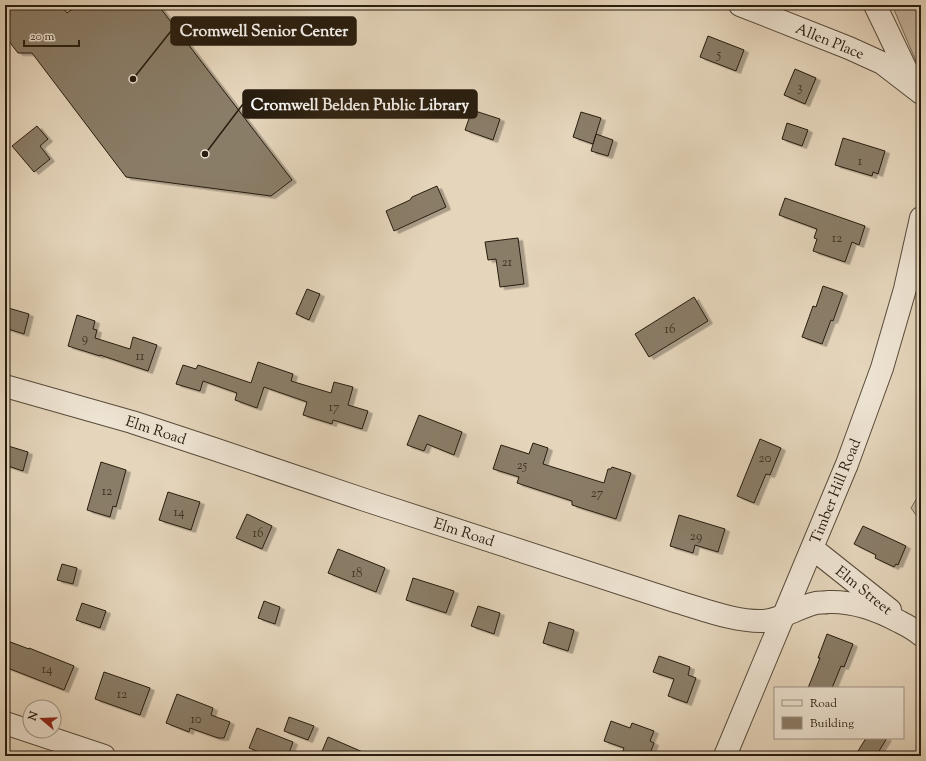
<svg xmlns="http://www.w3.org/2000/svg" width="926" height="761" font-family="'Sorts Mill Goudy',serif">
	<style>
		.green { fill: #c5b69e; stroke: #766a56 }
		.building { fill: #8a7d68; stroke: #281d0f; filter: url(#shadow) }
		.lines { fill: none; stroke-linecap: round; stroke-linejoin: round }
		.minor-casing { stroke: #574b3a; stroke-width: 24 }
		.minor { stroke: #eee4d3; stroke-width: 22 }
		.labels { text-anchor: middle; stroke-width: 3; stroke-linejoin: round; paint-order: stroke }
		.number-label { font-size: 13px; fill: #403525 }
		.street-label { font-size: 15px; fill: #281d0f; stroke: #eee4d3 }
		.leader { fill: none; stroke: #281d0f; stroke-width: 1.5 }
		.callout-dot { fill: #281d0f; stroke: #eee4d3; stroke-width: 1.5 }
		.callout { fill: #281d0f; stroke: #281d0f; stroke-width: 1.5 }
		.callout-label { font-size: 16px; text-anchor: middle; font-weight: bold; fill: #fff }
	</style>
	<defs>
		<filter id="shadow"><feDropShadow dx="4.5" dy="2.5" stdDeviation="0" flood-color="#0004"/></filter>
	</defs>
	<rect width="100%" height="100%" fill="#e5d5bb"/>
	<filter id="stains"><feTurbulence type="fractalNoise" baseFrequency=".005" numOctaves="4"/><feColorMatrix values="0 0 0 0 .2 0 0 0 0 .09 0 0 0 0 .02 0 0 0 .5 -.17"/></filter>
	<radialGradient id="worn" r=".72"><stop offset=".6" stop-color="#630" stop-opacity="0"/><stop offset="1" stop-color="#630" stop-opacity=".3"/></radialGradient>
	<path class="green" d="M892 5H921V73Z
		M921 491V522L911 508Z"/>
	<path class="building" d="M5 5H60L67 13 78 5H158L292 180 271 196 126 177 32 53H18L5 36Z
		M708 36 744 50 736 71 700 57Z
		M795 69 816 78 805 104 784 95Z
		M472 110 500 119 493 140 465 130Z
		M581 112 601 118 593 144 573 137Z
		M787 123 808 130 802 146 782 139Z
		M37 126 48 139 40 146 50 159 34 172 12 146Z
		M596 134 613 140 608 156 591 151Z
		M843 138 885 151 878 174 873 172 872 176 835 165Z
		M437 186 446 207 394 231 386 211 410 200 412 197Z
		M785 198 865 226 859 245 852 242 845 262 813 251 817 239 814 238 817 229 779 215Z
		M518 238 524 284 500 287 496 259 488 260 485 242Z
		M823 286 843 293 833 321 831 320 822 344 802 337 813 306 816 307Z
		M307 289 320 294 309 320 296 314Z
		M694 297 708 321 649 357 635 334Z
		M5 307 29 314 24 334 5 328Z
		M77 315 95 321 93 329 97 330 95 338 130 349 133 337 157 345 148 371 100 355V356L68 346Z
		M258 362 293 374 291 381 331 393 334 382 353 387 348 405 368 411 362 429 333 420 332 424 303 415 307 402 264 387 257 408 235 400 237 393 203 381 200 391 176 384 183 365 196 369 198 365 251 383Z
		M419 415 462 432 454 455 427 444 424 451 407 445Z
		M760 439 781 448 770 475 766 474 754 503 737 496Z
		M533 443 548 448 543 464 604 483 608 469H611L612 467 631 473 616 519 572 505V501L517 483 519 477 493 469 501 445 529 454Z
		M5 445 28 452 23 471 5 465Z
		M101 462 126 470 116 507 113 506 110 517 87 510Z
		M168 492 200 502 191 530 159 520Z
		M247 514 272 526 262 549 236 538Z
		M679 515 725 529 718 552 695 545 693 553 670 546Z
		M863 526 906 546 898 565 896 564 894 567 875 558 876 555 854 544Z
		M338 549 385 568 376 592 328 573Z
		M62 564 77 568 73 584 57 580Z
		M413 578 454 591 446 613 406 600Z
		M264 601 280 607 275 624 258 618Z
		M82 603 106 611 100 628 76 620Z
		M478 606 500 613 494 634 471 626Z
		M549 622 574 630 568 651 543 643Z
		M827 634 853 644 844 667 841 666 832 688H808L820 658H818Z
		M5 640 29 649V648L74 666 64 690 5 667Z
		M659 656 690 667 688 675 696 678 687 703 668 696 674 679 653 672Z
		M104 672 150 688 140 715 95 699Z
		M177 694 213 708 211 715 230 722 224 738H218L190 728 189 732 166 723Z
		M289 717 314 726 308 740 284 731Z
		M611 721 630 728 632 723 654 731 650 741 654 743 649 756H621L624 748 604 741Z
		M257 728 293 742 288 756H269L249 748Z
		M328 737 372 756H320Z
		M866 738H887L876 756H855Z"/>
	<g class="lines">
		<g class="minor-casing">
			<path id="minor" d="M740 5 849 48 882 63 921 93
				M875 5 913 84
				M5 386 132 422 214 449 365 500 678 602C705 610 736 622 764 621 783 619 798 607 816 603 820 602 824 603 828 602 854 601 878 610 900 622 908 626 915 630 921 635
				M812 548 890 610
				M5 723 104 756
				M725 756 847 464 882 368 905 289 921 218"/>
		</g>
		<use href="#minor" class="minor"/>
	</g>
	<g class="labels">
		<g class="number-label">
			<text x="719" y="58">5</text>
			<text x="800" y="91">3</text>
			<text x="860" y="165">1</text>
			<text x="837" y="242">12</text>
			<text x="507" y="266">21</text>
			<text x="670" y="333">16</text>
			<text x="85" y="342">9</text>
			<text x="140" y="360">11</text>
			<text x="334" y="411">17</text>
			<text x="765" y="462">20</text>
			<text x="522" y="469">25</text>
			<text x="107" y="495">12</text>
			<text x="597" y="497">27</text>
			<text x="179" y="516">14</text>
			<text x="258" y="537">16</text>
			<text x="696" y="540">29</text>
			<text x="357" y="577">18</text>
			<text x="47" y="673">14</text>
			<text x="122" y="698">12</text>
			<text x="196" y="723">10</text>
		</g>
		<g class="street-label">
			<text transform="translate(830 41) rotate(22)" y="5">Allen Place</text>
			<text transform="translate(156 430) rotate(18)" y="5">Elm Road</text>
			<text transform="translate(835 491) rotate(-68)" y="5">Timber Hill Road</text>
			<text transform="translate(464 532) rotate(18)" y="5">Elm Road</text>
			<text transform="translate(864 590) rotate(39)" y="5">Elm Street</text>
		</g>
	</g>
	<path class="leader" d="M133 79L171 31M205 154L243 104"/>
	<g class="callout-dot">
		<circle cx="133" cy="79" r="4"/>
		<circle cx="205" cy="154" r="4"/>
	</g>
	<g class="callout">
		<rect x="171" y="17" width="185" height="28" rx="4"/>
		<rect x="243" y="90" width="234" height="28" rx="4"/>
	</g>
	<g class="callout-label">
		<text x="264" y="36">Cromwell Senior Center</text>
		<text x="360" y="110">Cromwell Belden Public Library</text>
	</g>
	<rect width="926" height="761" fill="none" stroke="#e5d5bb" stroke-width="20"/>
	<rect x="6" y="6" width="914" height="749" fill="none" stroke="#281d0f" stroke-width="2"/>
	<rect x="10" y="10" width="906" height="741" fill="none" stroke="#281d0f"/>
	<rect x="774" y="687" width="130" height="52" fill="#eee4d3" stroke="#9f9485"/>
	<rect x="782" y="700" width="20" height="6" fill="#eee4d3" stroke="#9f9485"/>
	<text x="810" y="707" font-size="12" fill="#281d0f">Road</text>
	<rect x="782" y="717" width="20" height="12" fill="#8a7d68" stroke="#9f9485"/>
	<text x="810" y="727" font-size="12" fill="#281d0f">Building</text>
	<g transform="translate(42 719) rotate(289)"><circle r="19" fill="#eee4d3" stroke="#9f9485"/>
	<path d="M0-3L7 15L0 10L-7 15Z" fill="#8f2418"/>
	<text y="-6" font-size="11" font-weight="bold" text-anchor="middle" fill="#281d0f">N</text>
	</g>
	<path d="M24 40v6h55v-6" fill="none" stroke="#281d0f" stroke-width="2"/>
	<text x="30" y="40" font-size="12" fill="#281d0f" stroke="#eee4d3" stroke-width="3" paint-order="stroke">20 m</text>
	<rect width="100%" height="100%" filter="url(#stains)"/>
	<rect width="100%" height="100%" fill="url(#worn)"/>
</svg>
